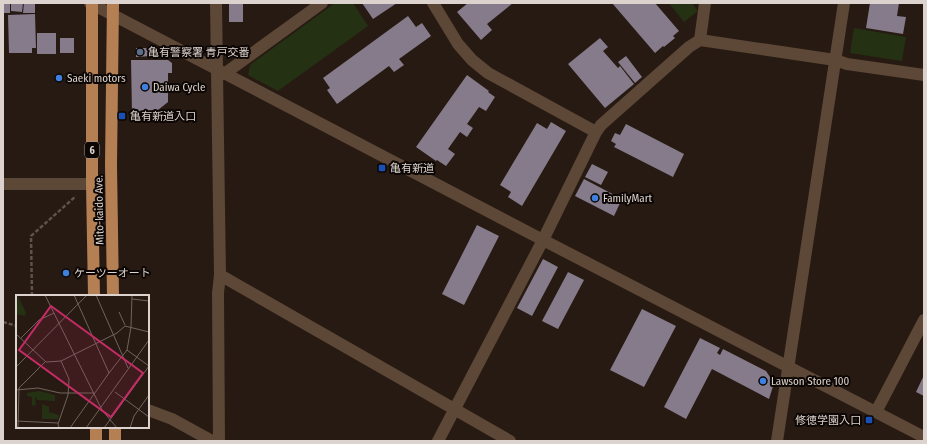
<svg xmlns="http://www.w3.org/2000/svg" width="927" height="444" font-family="'Fira Sans Condensed','Noto Sans JP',sans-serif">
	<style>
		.green { fill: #243113 }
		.building { fill: #867b8a }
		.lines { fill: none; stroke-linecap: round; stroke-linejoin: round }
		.path { stroke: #5e524b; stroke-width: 2.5; stroke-dasharray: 4 2; stroke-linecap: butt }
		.minor { stroke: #5d4736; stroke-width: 12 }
		.highway { stroke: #b57f54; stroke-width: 12 }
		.service-dot { fill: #5c6f8a; stroke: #0c0704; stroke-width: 1.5 }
		.shop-dot { fill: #3f7fe0; stroke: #0c0704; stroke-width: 1.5 }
		.transit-dot { fill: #1a4fb4; stroke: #0c0704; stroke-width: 1.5 }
		.labels { text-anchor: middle; stroke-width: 4; stroke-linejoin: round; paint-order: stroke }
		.shield { fill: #0c0704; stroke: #9e9691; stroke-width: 1 }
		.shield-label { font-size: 10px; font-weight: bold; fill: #ddd3ce }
		.poi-label { font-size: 11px; fill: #ddd3ce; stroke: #0c0704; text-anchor: start }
		.street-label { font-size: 11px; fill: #ddd3ce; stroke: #0c0704 }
		.inset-road { fill: none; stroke: #70645d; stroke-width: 1 }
		.view { fill: #c52b66; fill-opacity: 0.15; stroke: #c52b66; stroke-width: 2 }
		.inset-edge { fill: none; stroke: #ddd3ce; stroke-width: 2 }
	</style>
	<rect width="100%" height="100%" fill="#271a12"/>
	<path class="green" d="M335 3H353L368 26 278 91 248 75 250 65Z
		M669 3H692L698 11 684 22Z
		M854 28 906 37 902 61 850 53Z"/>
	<path class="building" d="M3 3H10V13H3Z
		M11 3H23L22 12 11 11Z
		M24 3H35V13H23Z
		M229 3H243V22H229Z
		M362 3H397L373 19Z
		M468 3H513L487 24 492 30 481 40 457 12Z
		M612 3H655L679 31 673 36 675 38 664 47 663 46 655 53Z
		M870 3H899L897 16 906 17 903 34 866 28Z
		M35 14 36 48H32V53H9L8 15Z
		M408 16 416 27 422 23 431 36 399 59 404 65 394 72 389 66 337 104 327 90 330 88 323 78Z
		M37 33H56V54H37Z
		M60 38H74V53H60Z
		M600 38 608 47 603 51 618 68 620 66 634 84 605 108 568 64Z
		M136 48H146L151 51V56L136 57Z
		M626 56 642 77 635 83 618 62Z
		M131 60H168L172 63V73H168V102L153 114H132Z
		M467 75 489 91 488 92 495 97 486 111 479 107 467 124 473 128 467 137 460 132 448 149 455 154 446 166 437 160 436 161 416 147Z
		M551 122 566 131 522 206 508 197 511 192 500 185 537 123 547 129Z
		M626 124 684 154 673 177 614 147 616 144 611 141 615 133 620 135Z
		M592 164 608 172 601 185 585 177Z
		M584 179 622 199 614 216 575 196Z
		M477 225 499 236 464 305 442 294Z
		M543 259 558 267 532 316 517 308Z
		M568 272 584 280 558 329 542 321Z
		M642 309 676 326 644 387 610 370Z
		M700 338 720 348 717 353 720 355 723 349 766 371 774 383 769 399 712 369 686 419 664 407Z
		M924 375V396L916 392Z"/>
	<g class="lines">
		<path class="path" d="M32 296 31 236 76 196
			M3 322 17 326"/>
		<path class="minor" d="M90 3 543 240 924 437
			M216 3 220 275 510 441
			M433 3 458 44 472 60 488 73 596 132
			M700 40 705 3
			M224 74 322 3
			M3 184H92
			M148 410 172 419 212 441
			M876 412 924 320
			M219 441 218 293 220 275
			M438 441 543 240 596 132 601 125 689 47 700 40 835 60 847 64 924 75
			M777 441 844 3"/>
		<path class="highway" d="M92 3V184L94 296
			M113 296 111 165 113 3
			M96 427V441
			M115 427V441"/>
	</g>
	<circle class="service-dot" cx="140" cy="52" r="4"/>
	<g class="shop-dot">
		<circle cx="59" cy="78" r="4"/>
		<circle cx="145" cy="87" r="4"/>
		<circle cx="595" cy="198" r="4"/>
		<circle cx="66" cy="273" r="4"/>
		<circle cx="763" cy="381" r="4"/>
	</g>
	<g class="transit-dot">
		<rect x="118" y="112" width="8" height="8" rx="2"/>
		<rect x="378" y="164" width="8" height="8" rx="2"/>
		<rect x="865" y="416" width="8" height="8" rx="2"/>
	</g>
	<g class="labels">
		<rect class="shield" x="85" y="142" width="14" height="16" rx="3"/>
		<g class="shield-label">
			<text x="92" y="154">6</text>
		</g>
		<g class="poi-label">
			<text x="148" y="56">亀有警察署 青戸交番</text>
			<text x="67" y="82">Saeki motors</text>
			<text x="153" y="91">Daiwa Cycle</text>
			<text x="130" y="120">亀有新道入口</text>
			<text x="390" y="172">亀有新道</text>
			<text x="603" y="202">FamilyMart</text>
			<text x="74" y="277">ケーツーオート</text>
			<text x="771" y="385">Lawson Store 100</text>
			<text x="861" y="424" text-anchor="end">修徳学園入口</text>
		</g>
		<g class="street-label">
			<text transform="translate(99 210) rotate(-91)" y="4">Mito-kaido Ave.</text>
		</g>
	</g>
	<g transform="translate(16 295)">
		<rect width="133" height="133" fill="#271a12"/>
		<path d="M2 1 10 18 9 21 0 19ZM23 96 39 100V106L22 105 19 102 20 110 16 111V102L11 101V98ZM26 109 33 112V117L43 120 42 124H26Z" fill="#243113"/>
		<path class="inset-road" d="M29 0 86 115 101 133M80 0 112 73M116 4 133 6M103 17 109 30M0 39 30 67 45 66 101 38 109 31 133 37M5 43 23 25 38 18M111 55 133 71M0 72 71 0M93 78 111 55 115 32 116 0M0 95 22 93 44 98H78M99 97 133 122M0 126 42 128M2 133 3 93 29 67M43 133 42 129 52 100 53 84 45 66M54 133 93 78 58 0M70 133 133 45M88 133 133 71M114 133 118 121 133 100"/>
		<path class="view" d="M35 11 127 78 95 122 3 55Z"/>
		<rect width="133" height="133" class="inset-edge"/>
	</g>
	<rect width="927" height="444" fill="none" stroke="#ddd3ce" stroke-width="8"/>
</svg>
